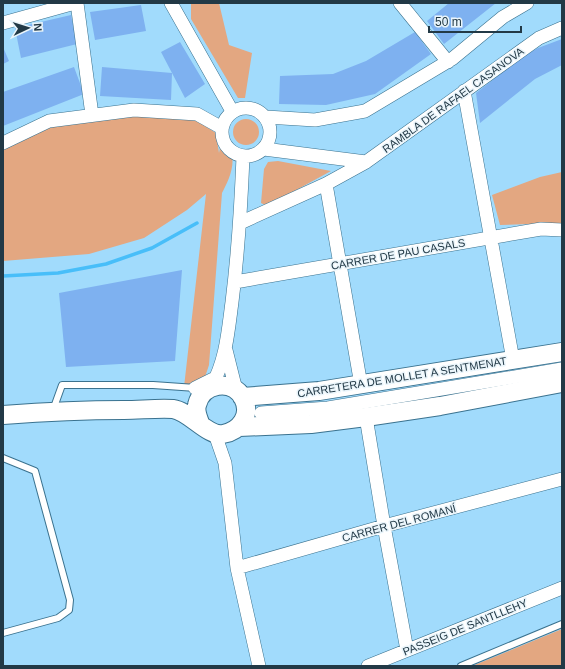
<svg xmlns="http://www.w3.org/2000/svg" width="565" height="669" font-family="Arial,sans-serif">
	<style>
		.green { fill: #e3a781 }
		.lines { fill: none; stroke-linecap: round; stroke-linejoin: round }
		.stream { stroke: #48bef9; stroke-width: 3.5 }
		.building { fill: #7eb1f0 }
		.lane-casing { stroke: #3a728f; stroke-width: 8 }
		.street-casing { stroke: #3a728f; stroke-width: 14 }
		.secondary-casing { stroke: #3a728f; stroke-width: 20 }
		.lane { stroke: #fff; stroke-width: 6 }
		.street { stroke: #fff; stroke-width: 13 }
		.secondary { stroke: #fff; stroke-width: 18 }
		.labels { text-anchor: middle; stroke-width: 3; stroke-linejoin: round; paint-order: stroke }
		.street-label { font-size: 11px; fill: #223946; stroke: #eaf5fb }
	</style>
	<rect width="100%" height="100%" fill="#a1dbfc"/>
	<path class="green" d="M191 3H219L229 45 252 53 245 98H238L191 19Z
		M134 116 194 119 216 133 219 153 222 137C224 142 227 145 230 150 237 163 228 182 222 193L209 365 205 377 184 387 206 194 187 210 144 238 89 254 3 261V149L32 136 50 125Z
		M233 132a13 13 0 1 1 26 0a13 13 0 1 1-26 0Z
		M278 161 331 171 267 206 261 203 264 169 268 162Z
		M562 172V223L500 225 492 195 540 177Z
		M562 629V666H472Z"/>
	<g class="lines">
		<path class="stream" d="M3 276 58 273 106 264 152 248 197 223"/>
	</g>
	<path class="building" d="M449 3H496L444 44 427 21Z
		M141 5 146 31 95 40 90 12Z
		M71 15 77 44 21 58 15 28Z
		M415 32 431 54 375 94 326 105 279 104 280 76 333 74 366 61Z
		M562 39V65L535 79 480 123 476 93 522 57 538 48Z
		M180 42 205 84 185 98 172 73 171 100 100 96 102 67 172 73 161 52Z
		M3 47 9 61 3 64Z
		M74 67 84 94 3 126V92Z
		M182 270 175 361 66 367 59 293Z"/>
	<g class="lines">
		<g class="lane-casing">
			<path id="lane" d="M53 410 62 385H153L196 388
				M3 458 35 471 70 600 69 610 58 618 3 633
				M461 666 562 624"/>
		</g>
		<g class="street-casing">
			<path id="street" d="M77 3 92 115
				M171 3 232 111
				M400 3 448 62
				M3 23 75 3
				M464 91 513 360
				M222 132a24 24 0 1 1 48 0a24 24 0 1 1-48 0Z
				M266 117 315 120 365 111 452 59 503 17 527 3
				M3 143 49 121 134 110 197 114 222 128
				M264 149 366 162
				M326 184 361 385
				M240 223 326 184 366 162 539 38 562 28
				M235 282 541 229 562 230
				M226 350 236 390
				M211 387C226 361 228 332 232 302 238 254 241 206 243 157
				M195 388 213 379
				M261 413 328 408 562 369
				M366 417 384 526 407 650
				M215 434 225 463 237 568 259 666
				M237 568 384 526 562 479
				M368 666 562 588"/>
		</g>
		<g class="secondary-casing">
			<path id="secondary" d="M242 397 319 391 562 352
				M3 415C43 412 84 410 124 410 140 410 157 408 173 409 189 411 208 437 223 434 240 431 252 415 243 398 232 378 202 383 197 405 195 411 198 417 200 423
				M239 427 311 424 366 417 440 406 562 383"/>
		</g>
		<use href="#lane" class="lane"/>
		<use href="#street" class="street"/>
		<use href="#secondary" class="secondary"/>
	</g>
	<g class="labels">
		<g class="street-label">
			<text transform="translate(453 100) rotate(-36)" y="4">RAMBLA DE RAFAEL CASANOVA</text>
			<text transform="translate(398 254) rotate(-10)" y="4">CARRER DE PAU CASALS</text>
			<text transform="translate(402 377) rotate(-9)" y="4">CARRETERA DE MOLLET A SENTMENAT</text>
			<text transform="translate(399 523) rotate(-15)" y="4">CARRER DEL ROMANÍ</text>
			<text transform="translate(465 627) rotate(-22)" y="4">PASSEIG DE SANTLLEHY</text>
		</g>
	</g>
	<rect width="565" height="669" fill="none" stroke="#223946" stroke-width="8"/>
	<g transform="translate(28 28) rotate(86)" stroke="#eaf5fb" stroke-width="3" paint-order="stroke">
	<path d="M0-3L7 15L0 10L-7 15Z" fill="#223946"/>
	<text y="-6" font-size="11" font-weight="bold" text-anchor="middle" fill="#223946">N</text>
	</g>
	<path d="M429 26v6h92v-6" fill="none" stroke="#223946" stroke-width="2"/>
	<text x="435" y="26" font-size="12" fill="#223946" stroke="#eaf5fb" stroke-width="3" paint-order="stroke">50 m</text>
</svg>
